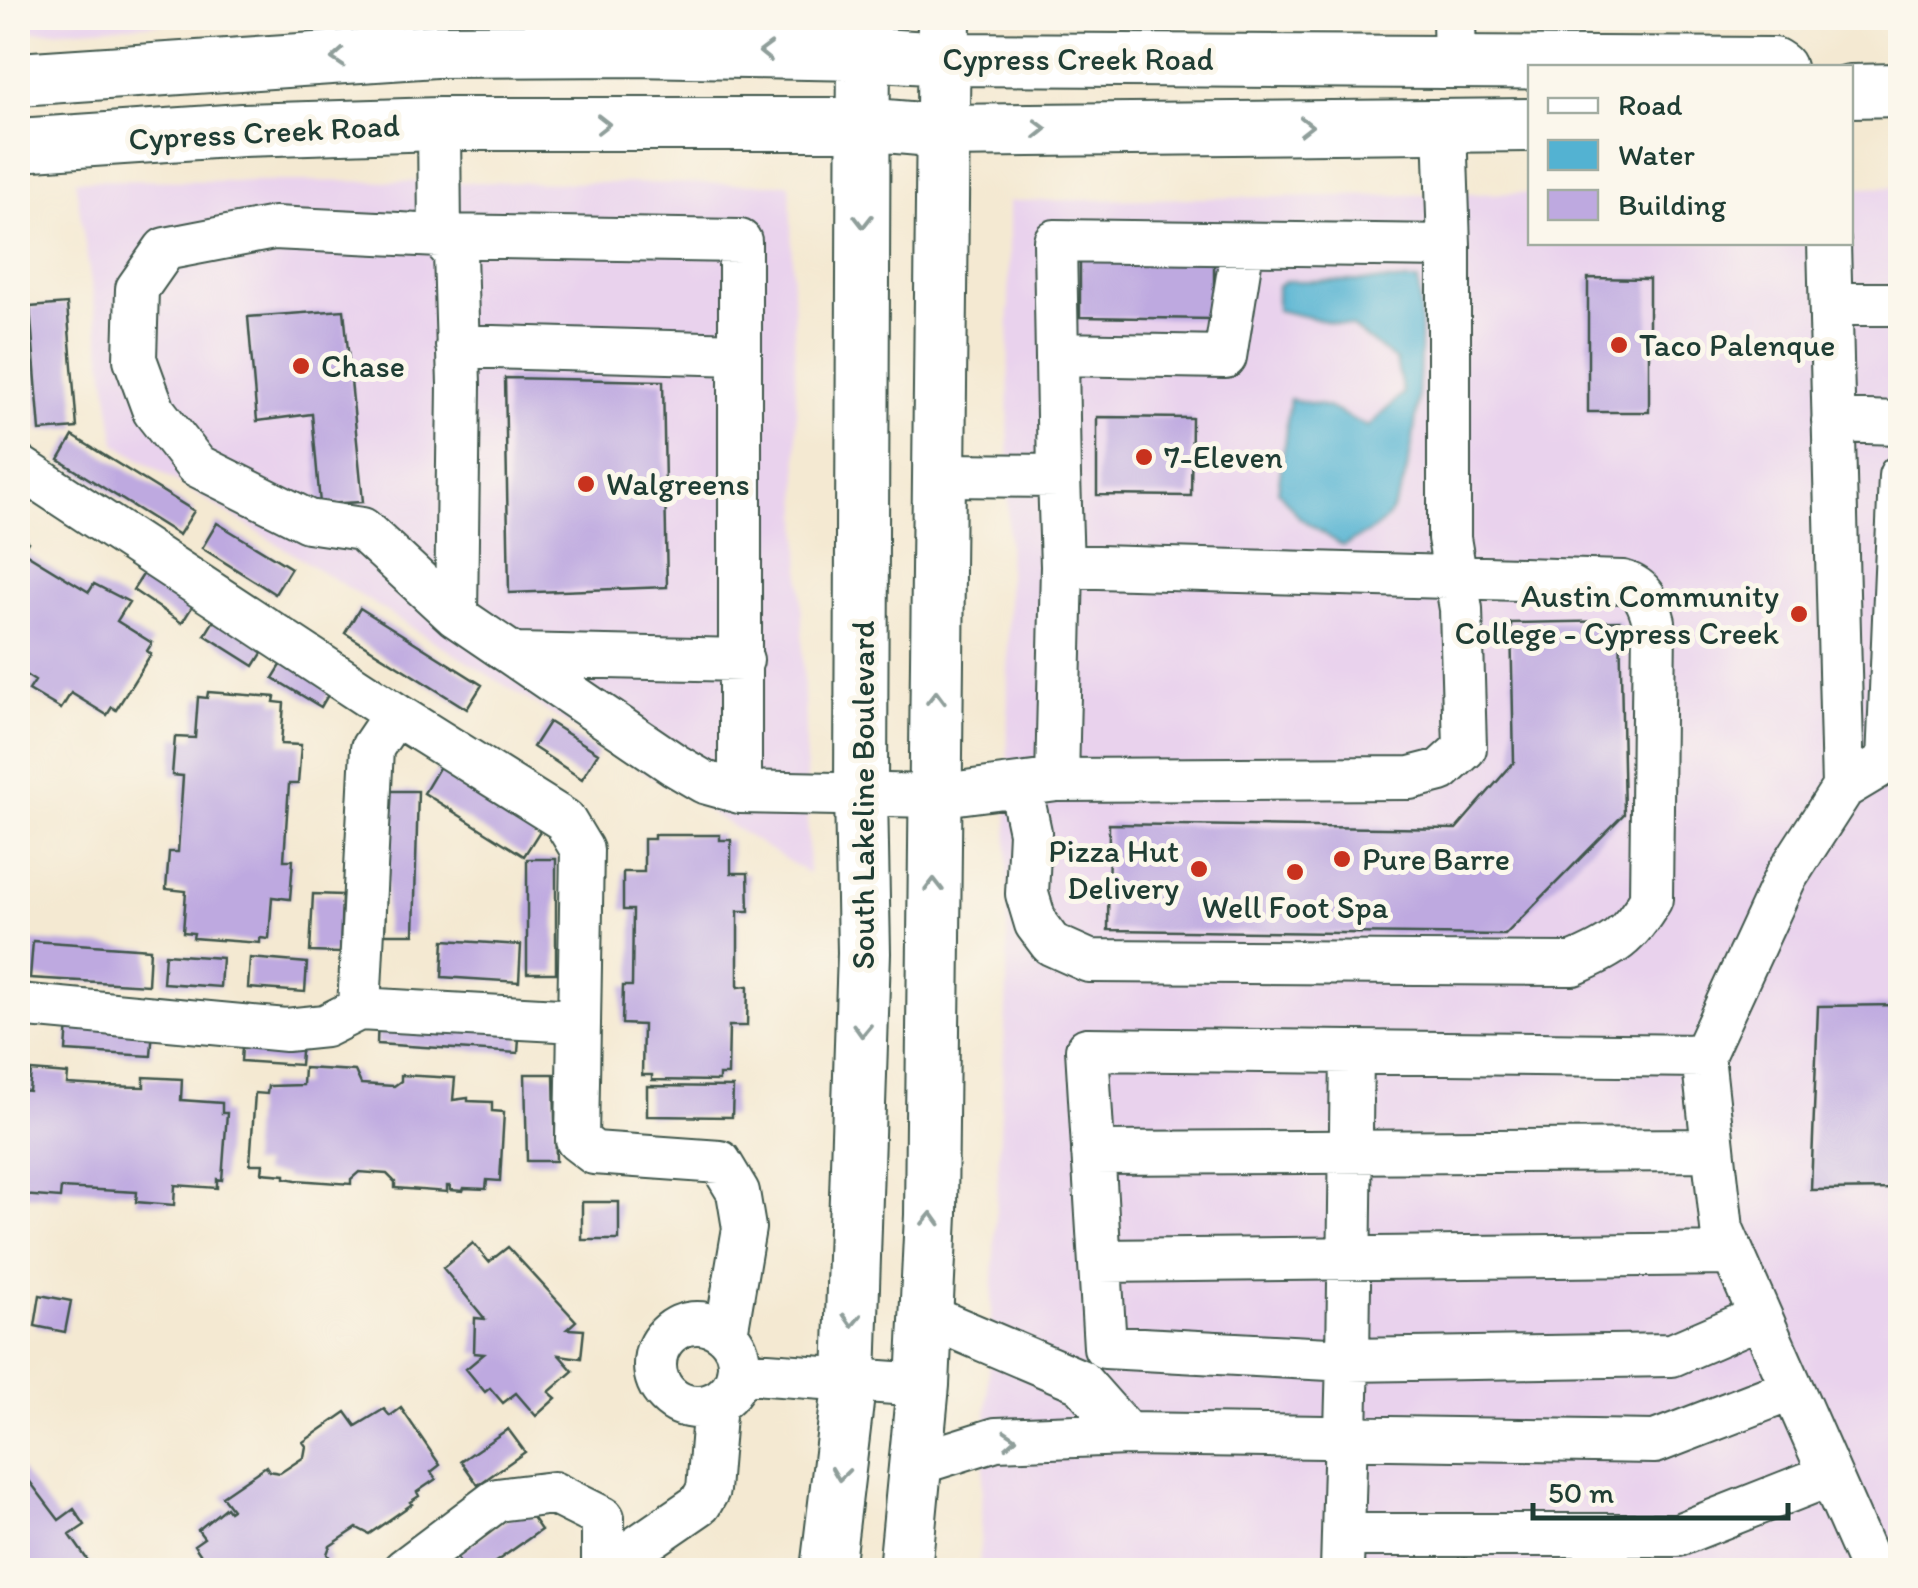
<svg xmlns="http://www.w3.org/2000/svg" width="1918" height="1588" font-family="Itim,sans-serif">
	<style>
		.built { fill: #e9d2ed }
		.water { fill: #53b2d2; stroke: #397883; stroke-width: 2.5 }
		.building { fill: #bea9e0 }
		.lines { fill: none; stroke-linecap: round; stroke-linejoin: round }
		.minor-casing { stroke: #3f574c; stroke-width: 46 }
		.major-casing { stroke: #3f574c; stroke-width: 56 }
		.minor { stroke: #fff; stroke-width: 42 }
		.major { stroke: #fff; stroke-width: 52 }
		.oneway { stroke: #8f9e9a }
		.poi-dot { fill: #c8321e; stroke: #fbf7ec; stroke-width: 4 }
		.labels { text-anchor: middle; stroke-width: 10; stroke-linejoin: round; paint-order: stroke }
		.street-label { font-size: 32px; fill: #1f3d34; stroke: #fbf7ec }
		.poi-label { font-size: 32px; fill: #1f3d34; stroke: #fbf7ec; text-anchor: start }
	</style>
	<rect width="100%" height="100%" fill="#fbf7ec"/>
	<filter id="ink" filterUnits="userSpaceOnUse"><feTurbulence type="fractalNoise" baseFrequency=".01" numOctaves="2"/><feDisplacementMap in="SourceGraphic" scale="20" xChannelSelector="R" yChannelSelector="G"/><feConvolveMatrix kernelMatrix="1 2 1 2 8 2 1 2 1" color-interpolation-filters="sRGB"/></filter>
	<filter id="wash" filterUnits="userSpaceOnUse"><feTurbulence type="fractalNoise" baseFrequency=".0048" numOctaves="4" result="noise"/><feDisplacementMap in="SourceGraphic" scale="40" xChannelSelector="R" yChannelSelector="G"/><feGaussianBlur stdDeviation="2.25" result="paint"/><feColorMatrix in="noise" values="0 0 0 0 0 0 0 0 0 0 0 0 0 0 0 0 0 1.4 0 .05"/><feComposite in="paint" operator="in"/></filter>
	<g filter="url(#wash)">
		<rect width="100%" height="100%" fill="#f4e9d2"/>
		<path class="built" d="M18 18H251L18 33Z
			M75 180 790 184 809 874 116 444Z
			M1900 187V1570H979L1007 985 1009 201 1530 193V242H1850L1851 188Z"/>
		<path class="water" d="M1286 281H1418C1424 335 1421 483 1383 522 1373 532 1355 539 1343 546L1300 518 1278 491 1290 399 1328 407 1368 427 1403 394 1396 361 1352 327 1277 310V287Z"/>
		<g id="blocks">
			<path class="building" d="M1080 255 1214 257V319L1080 317Z
				M1588 278 1649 279V412H1588Z
				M67 304 77 428 40 431 30 307Z
				M344 310 363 502 320 504 312 414 257 421 248 317Z
				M505 378 663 381 667 587 509 593Z
				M1097 417 1192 418 1191 496 1097 495Z
				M73 436 194 511 179 535 59 460Z
				M217 523 291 568 275 594 202 548Z
				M18 535 28 542 22 551 89 592 94 584 129 602 117 621 152 643 147 651 151 654 116 710 112 707 107 715 71 693 61 709 29 690 35 681 18 670Z
				M148 567 197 599 182 623 133 590Z
				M360 608 482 685 467 709 345 633Z
				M219 612 269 642 254 666 205 635Z
				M1620 621 1624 814 1505 935 1108 930 1109 824 1456 829 1514 762 1511 623Z
				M288 654 335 683 321 707 273 678Z
				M208 692 275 697 274 702 284 703 281 744 301 745 298 784H289L284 860H293L290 899 272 897 269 939 260 938V943L193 938 194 933 183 932 186 891 166 889 169 852H178L183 776 172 775 175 737 195 738 198 697 207 698Z
				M549 722 598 753 582 779 533 747Z
				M443 761 545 823 524 856 424 793Z
				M390 791H418L414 934H385Z
				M654 835H720V840H731V873H748L749 911H738V987L748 986 747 1026H729L728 1075H719V1081L652 1080V1075H642L643 1025 622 1024 623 986H632L633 910H623V872H644V839H654Z
				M527 859H556V973H527Z
				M313 894 342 895 340 953 310 952Z
				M444 940 521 945 519 982 442 977Z
				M33 941 150 949 148 985 30 978Z
				M165 954 222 958 220 987 163 983Z
				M250 958 307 963 305 992 248 988Z
				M1900 1005V1189L1811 1190 1818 1006Z
				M378 1016 520 1024 518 1053 377 1044Z
				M68 1023 153 1028 151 1056 66 1051Z
				M243 1033 302 1038 300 1065 241 1061Z
				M304 1068 355 1071 361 1084 394 1086 401 1081V1075L455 1078 453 1100 468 1098V1101L492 1102V1111L504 1112 500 1181 487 1180 486 1189 464 1188 463 1191 450 1190V1186H447V1192L395 1188V1182L387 1174 359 1172 351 1179V1184L296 1180 285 1178V1175L262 1173 263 1164H250L255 1093 267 1094 268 1086 303 1085Z
				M31 1071 68 1074 67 1084 103 1086 144 1087V1077L182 1079 181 1100 222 1103V1113H227L222 1180 217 1179V1188L175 1185 174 1205 136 1202 137 1192 61 1188 60 1198 22 1195 23 1174H18V1090L29 1091Z
				M525 1074H554L556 1161H527Z
				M647 1086 733 1087 732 1117 647 1116Z
				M582 1202H619V1240H582Z
				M473 1243 489 1262 508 1247 576 1321 567 1329 584 1330 581 1358 559 1355 573 1371 549 1392 556 1398 536 1416 516 1393 503 1403 490 1388 485 1392 466 1369 484 1354 474 1353 475 1318 485 1319 443 1268Z
				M40 1295 71 1301 65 1332 35 1326Z
				M401 1408 440 1465 431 1472 436 1479 417 1492 419 1496 410 1502 412 1504 369 1534 357 1528 330 1546 327 1554 331 1559 314 1570H211L194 1545 204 1538 198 1530 226 1507 229 1511 232 1509 222 1496 266 1466 269 1471 280 1473 304 1457 306 1446 303 1442 346 1412 356 1426 384 1409 390 1416Z
				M508 1429 525 1452 478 1485 461 1461Z
				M18 1466 59 1520 74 1509 85 1525 70 1535 91 1565 83 1570H18Z
				M525 1507 541 1530 484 1570H465L455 1556Z"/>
		</g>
	</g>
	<g filter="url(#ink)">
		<use href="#blocks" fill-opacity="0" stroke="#3f574c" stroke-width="2.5"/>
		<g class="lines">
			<g class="minor-casing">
				<path id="minor" d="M1454 18 1455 64
					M439 124 440 236 455 253 459 385 456 616 675 765 704 782 740 792 935 796 1057 780 1410 778 1441 770 1465 748 1461 609 1449 538V246L1445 126
					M1829 242 1843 788 1785 878 1703 1056 1722 1229 1872 1570
					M1831 304H1900
					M457 346 740 354
					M1057 354 1225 357 1243 244
					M1833 421 1900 423
					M18 466 395 714 564 820 582 850 577 1140 594 1153 720 1162 738 1192 744 1228 726 1334
					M939 475 1059 476 1062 566 1623 582C1644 588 1649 602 1654 622L1651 899C1629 937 1613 947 1573 964L1089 961 1051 944 1036 924 1027 894 1030 832 1020 785
					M1059 476 1055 241 1449 246
					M456 616 362 529 308 521 196 465 154 411 135 359 137 289 165 249 274 228 440 236 740 241V792
					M515 655 742 660
					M1057 780 1062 566
					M1843 788 1888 761 1900 476
					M18 1005 286 1030 325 1026 359 1009 372 748 395 714
					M359 1009 577 1021
					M1352 1052 1348 1360 1672 1355 1760 1317
					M1093 1153 1713 1150
					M1100 1261 1732 1254
					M655 1365a42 42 0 1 1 84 0a42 42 0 1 1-84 0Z
					M738 1372 923 1385
					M1127 1434 1655 1442 1792 1389
					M916 1464 996 1439 1127 1434 1080 1381 927 1316
					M1343 1535H1678L1830 1475
					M404 1570 497 1500 553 1493 603 1518V1570
					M604 1570 700 1504 708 1490 715 1403
					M1342 1570 1348 1360 1105 1347 1087 1049 1703 1056"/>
			</g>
			<g class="major-casing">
				<path id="major" d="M18 79 435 51 632 50 864 54 944 59 1773 64 1779 68
					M1850 91 1900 90
					M18 145 242 130 439 124H863L943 131 1530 125
					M827 1570 850 1378 864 953 861 793 864 19
					M905 1570 923 1385 931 1215 944 18"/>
			</g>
			<use href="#minor" class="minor"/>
			<use href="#major" class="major"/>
		</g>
		<defs><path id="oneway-chevron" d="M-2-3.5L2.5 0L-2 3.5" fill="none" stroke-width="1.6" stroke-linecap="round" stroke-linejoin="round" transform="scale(2.5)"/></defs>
		<g class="oneway">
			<use href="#oneway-chevron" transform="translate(766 52) rotate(-179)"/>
			<use href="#oneway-chevron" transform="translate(338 58) rotate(176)"/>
			<use href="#oneway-chevron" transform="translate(603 124)"/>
			<use href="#oneway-chevron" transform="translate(1306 126)"/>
			<use href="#oneway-chevron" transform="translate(1040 129) rotate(-1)"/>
			<use href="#oneway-chevron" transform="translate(863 221) rotate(90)"/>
			<use href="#oneway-chevron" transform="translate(936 698) rotate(-89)"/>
			<use href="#oneway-chevron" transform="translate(934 885) rotate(-90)"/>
			<use href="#oneway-chevron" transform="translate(862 1030) rotate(92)"/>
			<use href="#oneway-chevron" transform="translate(931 1219) rotate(-88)"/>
			<use href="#oneway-chevron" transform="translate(852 1320) rotate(92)"/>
			<use href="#oneway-chevron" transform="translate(1010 1439) rotate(-4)"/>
			<use href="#oneway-chevron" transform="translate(840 1474) rotate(97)"/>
		</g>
	</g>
	<g class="poi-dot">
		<circle cx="1619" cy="345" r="10"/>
		<circle cx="301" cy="366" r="10"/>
		<circle cx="1144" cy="457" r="10"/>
		<circle cx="586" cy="484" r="10"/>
		<circle cx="1799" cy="614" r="10"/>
		<circle cx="1342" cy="859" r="10"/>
		<circle cx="1199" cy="869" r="10"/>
		<circle cx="1295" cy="872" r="10"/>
	</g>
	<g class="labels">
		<g class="street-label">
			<text x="1078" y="70">Cypress Creek Road</text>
			<text transform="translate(264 132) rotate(-3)" y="11">Cypress Creek Road</text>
			<text transform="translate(863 795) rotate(-90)" y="11">South Lakeline Boulevard</text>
		</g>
		<g class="poi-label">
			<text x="1639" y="356">Taco Palenque</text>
			<text x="321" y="377">Chase</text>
			<text x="1164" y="468">7-Eleven</text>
			<text x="606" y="495">Walgreens</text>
			<text x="1779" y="607" text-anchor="end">Austin Community<tspan x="1779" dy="37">College - Cypress Creek</tspan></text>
			<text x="1179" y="862" text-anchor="end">Pizza Hut<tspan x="1179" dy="37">Delivery</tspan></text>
			<text x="1362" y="870">Pure Barre</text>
			<text x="1295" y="918" text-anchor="middle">Well Foot Spa</text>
		</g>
	</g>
	<rect width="1918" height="1588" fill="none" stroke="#fbf7ec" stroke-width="60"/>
	<rect x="1528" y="65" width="325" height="180" fill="#fbf7ec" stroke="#a3ada2" stroke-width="2.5"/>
	<rect x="1548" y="98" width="50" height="15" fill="#ffffff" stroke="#a3ada2" stroke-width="2.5"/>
	<text x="1618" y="115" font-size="30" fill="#1f3d34">Road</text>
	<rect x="1548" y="140" width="50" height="30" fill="#53b2d2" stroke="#a3ada2" stroke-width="2.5"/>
	<text x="1618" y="165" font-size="30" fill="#1f3d34">Water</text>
	<rect x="1548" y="190" width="50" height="30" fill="#bea9e0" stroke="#a3ada2" stroke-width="2.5"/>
	<text x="1618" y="215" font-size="30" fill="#1f3d34">Building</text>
	<path d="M1533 1503v15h255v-15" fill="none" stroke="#1f3d34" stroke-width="5"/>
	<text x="1548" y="1503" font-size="30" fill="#1f3d34" stroke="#fbf7ec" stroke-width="8" paint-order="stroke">50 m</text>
</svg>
